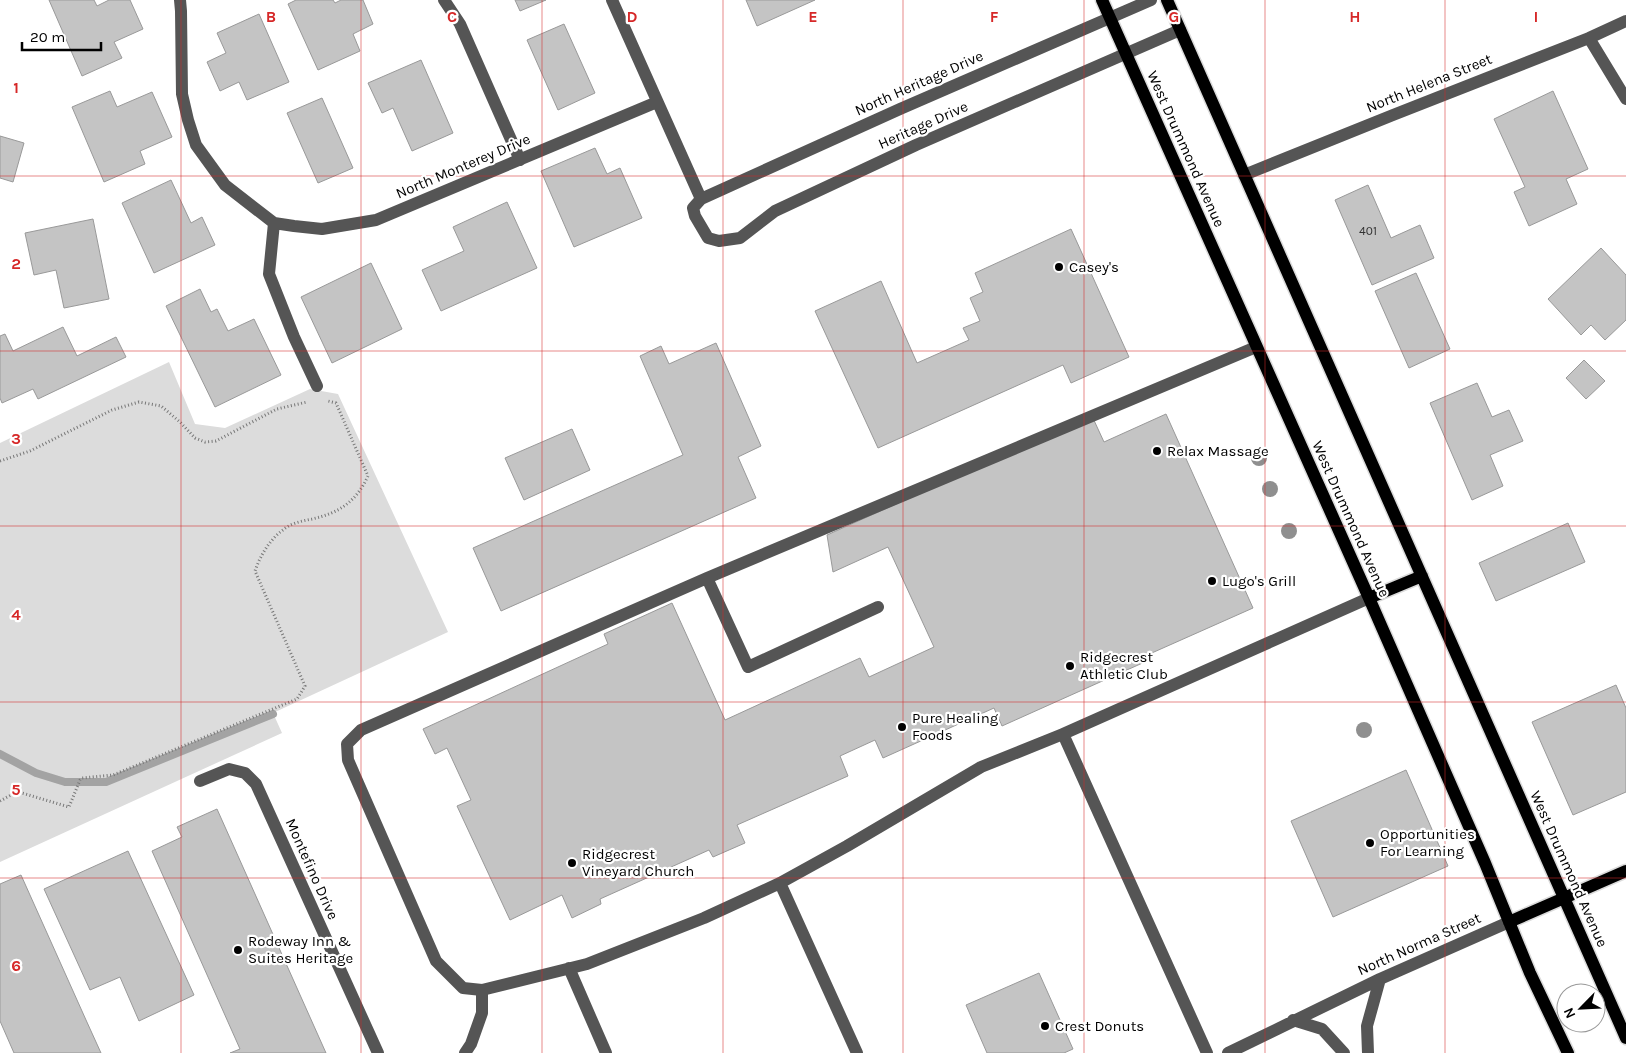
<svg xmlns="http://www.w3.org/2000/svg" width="1626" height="1053" font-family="Karla,sans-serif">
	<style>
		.green { fill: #dcdcdc }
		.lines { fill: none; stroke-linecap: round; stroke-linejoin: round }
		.stream { stroke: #a3a3a3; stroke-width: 8 }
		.building { fill: #c4c4c4; stroke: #999 }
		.major-casing { stroke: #dbdbdb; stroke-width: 15 }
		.path { stroke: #777; stroke-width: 3; stroke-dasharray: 1 2.5; stroke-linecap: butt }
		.minor { stroke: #555; stroke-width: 12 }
		.major { stroke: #000; stroke-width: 12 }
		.tree { fill: #8f8f8f }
		.grid { fill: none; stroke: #d62828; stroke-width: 1; stroke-opacity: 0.55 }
		.poi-dot { fill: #000; stroke: #fff; stroke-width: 2 }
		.labels { text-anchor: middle; stroke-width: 4.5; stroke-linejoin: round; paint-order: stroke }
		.number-label { font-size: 12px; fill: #313131 }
		.street-label { font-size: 15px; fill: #000; stroke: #fff }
		.poi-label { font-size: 15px; fill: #000; stroke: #fff; text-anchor: start }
		.grid-label { font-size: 16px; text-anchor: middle; font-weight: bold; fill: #d62828; stroke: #fff; stroke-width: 4.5; stroke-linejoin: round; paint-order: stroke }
	</style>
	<rect width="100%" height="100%" fill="#fff"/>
	<path class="green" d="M169 362 195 424 225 428 310 389 338 394 448 632 273 713 282 733 0 862V443Z"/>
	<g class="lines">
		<path class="stream" d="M0 754 36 773 65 782H106L273 714"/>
	</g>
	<path class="building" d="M49 0H94L97 6 109 0H130L143 29 114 42 122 58 82 76Z
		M296 0H333L335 3 341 0H363L373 24 353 34 360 51 318 70 288 4Z
		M515 0H546L520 11Z
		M746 0H815L757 26Z
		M259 14 289 82 247 100 239 82 220 91 207 62 226 53 217 33Z
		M564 24 595 93 558 110 527 40Z
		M421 60 453 133 412 151 393 108 382 113 368 83Z
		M110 91 117 107 152 92 172 137 140 151 145 164 104 182 72 107Z
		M1553 91 1588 169 1566 179 1577 204 1529 226 1514 192 1525 187 1494 119Z
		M322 98 353 168 318 183 287 113Z
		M0 136 24 143 13 182 0 178Z
		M595 148 607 174 620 168 642 218 574 247 541 171Z
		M171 180 191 223 202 217 215 245 154 273 122 203Z
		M1368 185 1391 238 1420 225 1434 258 1372 285 1335 200Z
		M507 202 537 268 441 311 422 270 464 251 453 227Z
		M93 219 109 299 64 308 56 270 34 275 25 233Z
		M1071 229 1129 357 1071 383 1063 365 878 448 815 311 881 281 917 363 969 340 963 328 980 321 970 298 983 292 975 273Z
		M1601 248 1626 275V320L1605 340 1591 325 1581 335 1548 299Z
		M371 263 402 329 332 363 301 297Z
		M1416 273 1450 349 1409 368 1375 291Z
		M200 289 211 312 217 309 228 331 254 319 281 375 215 407 166 306Z
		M63 327 77 356 116 337 126 357 38 399 33 389 2 403 0 398V336L5 334 13 351Z
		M716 343 761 446 738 457 756 498 501 611 473 548 683 455 640 356 661 346 669 364Z
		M1584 360 1605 381 1586 399 1566 378Z
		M1477 383 1492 417 1509 410 1523 441 1490 455 1503 486 1472 500 1430 403Z
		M1166 414 1253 608 1145 656 1147 661 1002 726 994 708 883 758 875 740 840 756 848 776 737 825 745 843 713 857 709 850 600 899 601 904 572 918 562 895 510 920 457 806 471 800 447 748 435 754 423 729 608 644 604 634 672 603 725 720 860 658 869 677 934 647 888 547 833 572 827 535 1092 416 1104 442Z
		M572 429 590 470 524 500 505 458Z
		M1568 523 1585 562 1496 601 1479 563Z
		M1616 685 1626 708V792L1573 815 1532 722Z
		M1406 770 1448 866 1333 917 1291 821Z
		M217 809 326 1053H230L240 1049 152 851 182 837 177 827Z
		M128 851 194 995 139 1021 120 977 90 990 44 889Z
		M21 875 86 1020 101 1053H14L0 1021V884Z
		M1039 973 1073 1049 1064 1053H987L966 1005Z"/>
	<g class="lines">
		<g class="major-casing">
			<path id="major" d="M1102 0 1369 598 1485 863 1530 973 1568 1053
				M1167 0 1626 1038
				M1369 598 1422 576
				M1509 922 1626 871"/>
		</g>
		<path class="path" d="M0 461 30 451 112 410 139 402 161 406 180 422 195 438 205 442 216 441 277 409 307 402
			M0 801 11 795 22 793 69 807 80 780 82 778 113 775 297 699 305 686 255 571C260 556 270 539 283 530 291 523 302 521 312 519 339 513 356 502 368 476L336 403 328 401"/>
		<path class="minor" d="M180 0 181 11 182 94 188 120 196 145 225 185 274 223 294 226 322 229 376 220 657 102
			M444 0 460 24 520 160
			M612 0 701 199
			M1151 0 900 109 701 199 693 208 695 216 708 238 719 241 740 238 775 211 916 145 1180 30
			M1589 38 1626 99
			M1244 175 1393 115 1589 38 1626 21
			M274 223 269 274 294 337 317 386
			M1256 347 707 578 361 730 347 744 348 760 436 961 463 988 482 990 587 964 704 918 780 883 847 846 981 767 1063 734 1369 598
			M707 578 748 667 878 607
			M1063 734 1207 1053
			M200 781 229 769 245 773 256 784 378 1053
			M780 883 857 1053
			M569 968 606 1053
			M1293 1020 1322 1029 1344 1053
			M465 1053 471 1044 482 1013V990
			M1228 1053 1380 979 1509 922
			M1368 1053 1367 1026 1380 979"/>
		<use href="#major" class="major"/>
	</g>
	<g class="tree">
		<circle cx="1259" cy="458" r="8"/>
		<circle cx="1270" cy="489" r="8"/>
		<circle cx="1289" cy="531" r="8"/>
		<circle cx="1364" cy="730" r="8"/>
	</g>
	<path class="grid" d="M181 0V1053M361 0V1053M542 0V1053M723 0V1053M903 0V1053M1084 0V1053M1265 0V1053M1445 0V1053M0 176H1626M0 351H1626M0 526H1626M0 702H1626M0 878H1626"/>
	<g class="poi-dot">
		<circle cx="1059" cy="267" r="5"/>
		<circle cx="1157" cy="451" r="5"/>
		<circle cx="1212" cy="581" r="5"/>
		<circle cx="1070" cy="666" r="5"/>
		<circle cx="902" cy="727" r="5"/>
		<circle cx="1370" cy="843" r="5"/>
		<circle cx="572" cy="863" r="5"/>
		<circle cx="238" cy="950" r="5"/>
		<circle cx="1045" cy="1026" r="5"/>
	</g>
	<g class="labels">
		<g class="number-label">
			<text x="1368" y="235">401</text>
		</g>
		<g class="street-label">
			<text transform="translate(919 83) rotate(-24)" y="5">North Heritage Drive</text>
			<text transform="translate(1429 83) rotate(-22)" y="5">North Helena Street</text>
			<text transform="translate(923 125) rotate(-24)" y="5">Heritage Drive</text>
			<text transform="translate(1186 149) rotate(66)" y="5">West Drummond Avenue</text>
			<text transform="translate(463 166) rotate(-23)" y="5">North Monterey Drive</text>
			<text transform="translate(1351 519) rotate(66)" y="5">West Drummond Avenue</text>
			<text transform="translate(312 869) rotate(66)" y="5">Montefino Drive</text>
			<text transform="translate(1569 869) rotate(66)" y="5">West Drummond Avenue</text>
			<text transform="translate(1419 944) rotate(-24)" y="5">North Norma Street</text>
		</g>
		<g class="poi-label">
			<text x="1069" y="272">Casey's</text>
			<text x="1167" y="456">Relax Massage</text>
			<text x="1222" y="586">Lugo's Grill</text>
			<text x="1080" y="662">Ridgecrest<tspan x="1080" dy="17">Athletic Club</tspan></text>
			<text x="912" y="723">Pure Healing<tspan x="912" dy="17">Foods</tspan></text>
			<text x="1380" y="839">Opportunities<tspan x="1380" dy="17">For Learning</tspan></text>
			<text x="582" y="859">Ridgecrest<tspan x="582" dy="17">Vineyard Church</tspan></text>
			<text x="248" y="946">Rodeway Inn &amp;<tspan x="248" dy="17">Suites Heritage</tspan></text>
			<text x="1055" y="1031">Crest Donuts</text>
		</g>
	</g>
	<g class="grid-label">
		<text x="271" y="22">B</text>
		<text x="452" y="22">C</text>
		<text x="632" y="22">D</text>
		<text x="813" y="22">E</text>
		<text x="994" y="22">F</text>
		<text x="1174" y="22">G</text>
		<text x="1355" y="22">H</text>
		<text x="1536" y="22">I</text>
		<text x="16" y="93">1</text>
		<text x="16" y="269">2</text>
		<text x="16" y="444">3</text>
		<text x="16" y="620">4</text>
		<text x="16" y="795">5</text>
		<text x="16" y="971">6</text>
	</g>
	<g transform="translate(1581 1008) rotate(246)"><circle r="24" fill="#ffffff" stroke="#999999"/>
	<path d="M0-4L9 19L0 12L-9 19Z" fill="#000000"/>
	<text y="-8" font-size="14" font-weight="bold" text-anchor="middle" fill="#000000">N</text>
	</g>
	<path d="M22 42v8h79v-8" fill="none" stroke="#000000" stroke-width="2.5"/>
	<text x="30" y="42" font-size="15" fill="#000000" stroke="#ffffff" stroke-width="4" paint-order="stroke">20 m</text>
</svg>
